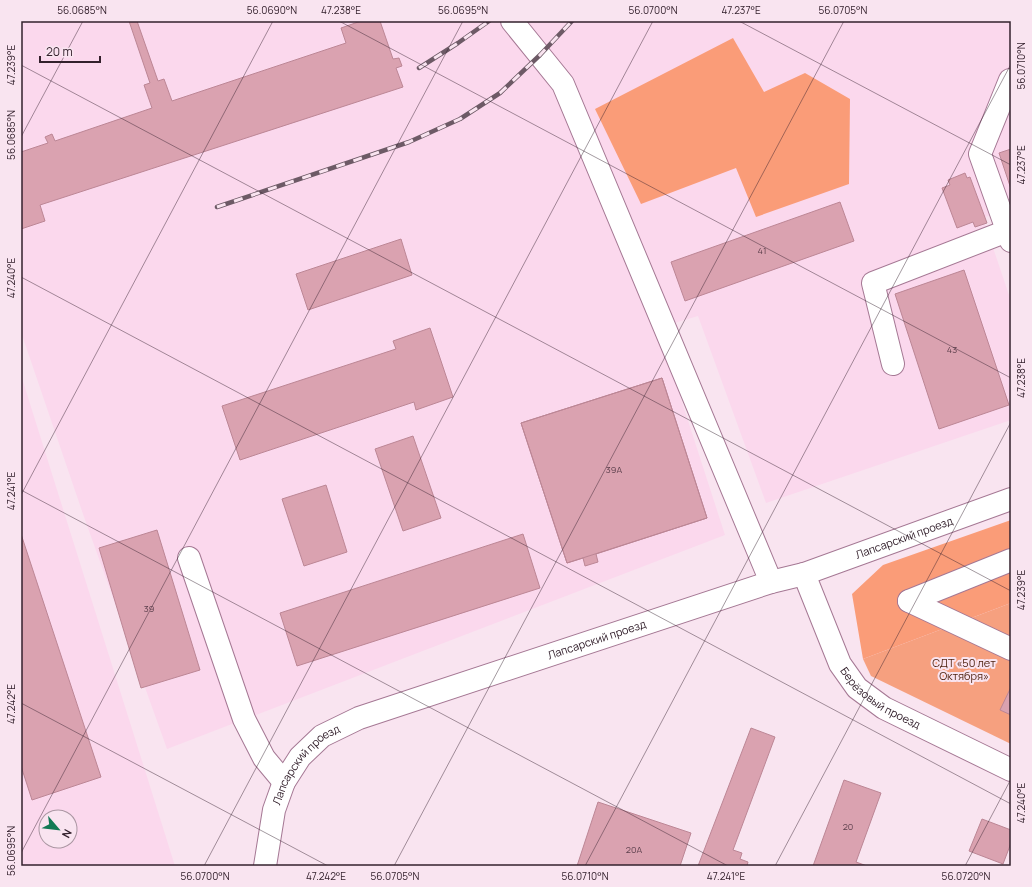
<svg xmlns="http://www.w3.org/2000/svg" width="1032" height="887" font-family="Manrope,sans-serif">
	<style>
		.built { fill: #fbd8ed; fill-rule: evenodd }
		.green { fill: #f6a07f }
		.forest { fill: #fa9c78 }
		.building { fill: #daa2b0; stroke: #bc8695 }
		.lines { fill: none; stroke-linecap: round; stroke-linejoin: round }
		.minor-casing { stroke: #a57894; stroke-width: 24 }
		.minor { stroke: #fff; stroke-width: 22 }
		.rail-casing { stroke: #6d5a66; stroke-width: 4.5 }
		.rail { stroke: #f9e4f0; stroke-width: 3; stroke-dasharray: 9; stroke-linecap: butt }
		.ticks { fill: none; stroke: #33202c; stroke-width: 1; stroke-opacity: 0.45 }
		.labels { text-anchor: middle; stroke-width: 4; stroke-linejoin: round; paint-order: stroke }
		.number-label { font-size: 9px; fill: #5d404d }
		.street-label { font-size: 11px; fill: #33202c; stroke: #f9e4f0 }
		.park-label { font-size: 11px; fill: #4a1d0a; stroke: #f9e4f0 }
		.neatline { fill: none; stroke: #33202c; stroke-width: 1.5 }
		.ticks-label { font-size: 10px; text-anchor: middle; fill: #33202c }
	</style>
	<rect width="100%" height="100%" fill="#f9e4f0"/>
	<path class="built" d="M21 21H1011V207L983 218 1011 301V420L766 503 698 316 654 329 670 365 725 535 167 749 83 514 21 332Z
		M21 375 175 866H21ZM46 817H70V841H46Z"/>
	<path class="green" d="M1011 603V744L871 676 863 659Z"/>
	<path class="forest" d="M733 38 764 92 805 73 850 99 849 184 756 217 736 168 641 204 595 109Z
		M1011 520V603L863 659 852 594 883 565Z"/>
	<path class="building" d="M129 21H137L158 81 164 79 172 101 346 43 341 28 361 21H380L393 59 399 58 402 66 396 68 403 87 40 205 45 221 21 229V152L48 143 45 137 52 134 55 141 152 108 144 85 150 83Z
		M1011 149V189L999 153Z
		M965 173 967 178 970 177 987 223 975 227 973 222 957 228 942 188 950 185 948 180Z
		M840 202 854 241 685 301 671 262Z
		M401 239 412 275 308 310 296 274Z
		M964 270 1009 405 939 429 895 294Z
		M430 328 453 397 416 410 414 402 240 460 222 406 396 349 393 341Z
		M662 378 707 518 567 563 521 423Z
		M662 378 707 518 596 554 598 562 585 566 583 558 567 563 521 423Z
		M413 436 441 518 403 531 375 449Z
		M326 485 347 552 304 566 282 499Z
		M157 530 200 670 141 688 99 548Z
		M21 534 101 777 32 800 21 766Z
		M523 534 540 588 297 666 280 613Z
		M1011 687V715L1000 710Z
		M751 728 775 737 733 850 742 853 740 859 748 862 747 866H698Z
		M844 780 881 793 856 862 867 866H813Z
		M598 802 691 833 680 866H577Z
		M982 819 1011 830V843L1003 864 969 851Z"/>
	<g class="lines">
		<g class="minor-casing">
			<g id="minor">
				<path d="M512 21 563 84 771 582"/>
				<path d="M1010 80 980 154 1011 241"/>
				<path d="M893 364 873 283 1007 231"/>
				<path d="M189 558 244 719 264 758 284 782"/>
				<path id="s1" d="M804 574 840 664 857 688 884 708 1011 770"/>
				<path d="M909 601 1011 649"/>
				<path d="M909 601 1011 560"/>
				<path id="s2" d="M265 866 274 810 284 782 300 757 322 736 359 718 771 582 804 574 1011 499"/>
			</g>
		</g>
		<use href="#minor" class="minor"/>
		<g class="rail-casing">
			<path id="rail" d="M419 68 458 43 489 21
				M217 207 409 142 460 119 500 93 540 55 572 21"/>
		</g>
		<use href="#rail" class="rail"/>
	</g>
	<path class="ticks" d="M339 21 1011 378M739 21 1011 165M21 65 1011 591M21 137 83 21M21 277 1011 804M21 490 728 866M21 495 273 21M21 703 328 866M21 853 463 21M204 866 653 21M394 866 844 21M585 866 1011 64M775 866 1011 422M965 866 1011 779"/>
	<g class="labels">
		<g class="number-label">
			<text x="762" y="254">41</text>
			<text x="952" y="353">43</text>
			<text x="614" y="473">39А</text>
			<text x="149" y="612">39</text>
			<text x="848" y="830">20</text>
			<text x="634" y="853">20А</text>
		</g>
		<g class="street-label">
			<text dy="4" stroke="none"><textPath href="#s2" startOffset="762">Лапсарский проезд</textPath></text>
			<text dy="4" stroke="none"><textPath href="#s2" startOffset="438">Лапсарский проезд</textPath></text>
			<text dy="4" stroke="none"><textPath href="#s1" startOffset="151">Берёзовый проезд</textPath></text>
			<text dy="4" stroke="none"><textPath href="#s2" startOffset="114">Лапсарский проезд</textPath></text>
		</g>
		<g class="park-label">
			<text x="964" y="667">СДТ «50 лет<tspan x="964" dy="13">Октября»</tspan></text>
		</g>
	</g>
	<rect width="1032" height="887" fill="none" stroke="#f9e4f0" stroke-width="44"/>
	<g transform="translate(58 829) rotate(118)"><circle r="19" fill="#f9e4f0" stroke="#aa96a2"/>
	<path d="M0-3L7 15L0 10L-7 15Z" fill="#127a54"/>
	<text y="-6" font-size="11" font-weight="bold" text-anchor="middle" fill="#33202c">N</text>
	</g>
	<path d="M40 56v6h60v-6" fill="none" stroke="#33202c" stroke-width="2"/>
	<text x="46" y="56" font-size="12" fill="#33202c" stroke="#f9e4f0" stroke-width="3" paint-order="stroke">20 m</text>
	<rect x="22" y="22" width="988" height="843" class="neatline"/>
	<g class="ticks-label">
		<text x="82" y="14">56.0685°N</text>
		<text x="272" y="14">56.0690°N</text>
		<text x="341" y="14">47.238°E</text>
		<text x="463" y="14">56.0695°N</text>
		<text x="653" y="14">56.0700°N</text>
		<text x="741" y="14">47.237°E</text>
		<text x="843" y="14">56.0705°N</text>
		<text transform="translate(11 65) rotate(-90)" y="4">47.239°E</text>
		<text transform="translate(1021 66) rotate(-90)" y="4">56.0710°N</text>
		<text transform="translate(11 135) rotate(-90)" y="4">56.0685°N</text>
		<text transform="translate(1021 165) rotate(-90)" y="4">47.237°E</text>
		<text transform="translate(11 278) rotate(-90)" y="4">47.240°E</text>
		<text transform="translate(1021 378) rotate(-90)" y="4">47.238°E</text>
		<text transform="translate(11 491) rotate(-90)" y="4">47.241°E</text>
		<text transform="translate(1021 590) rotate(-90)" y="4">47.239°E</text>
		<text transform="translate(11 704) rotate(-90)" y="4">47.242°E</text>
		<text transform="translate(1021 803) rotate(-90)" y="4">47.240°E</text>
		<text transform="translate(11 851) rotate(-90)" y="4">56.0695°N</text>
		<text x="205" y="880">56.0700°N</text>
		<text x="326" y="880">47.242°E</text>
		<text x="395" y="880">56.0705°N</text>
		<text x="585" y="880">56.0710°N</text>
		<text x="726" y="880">47.241°E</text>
		<text x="966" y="880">56.0720°N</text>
	</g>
</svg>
